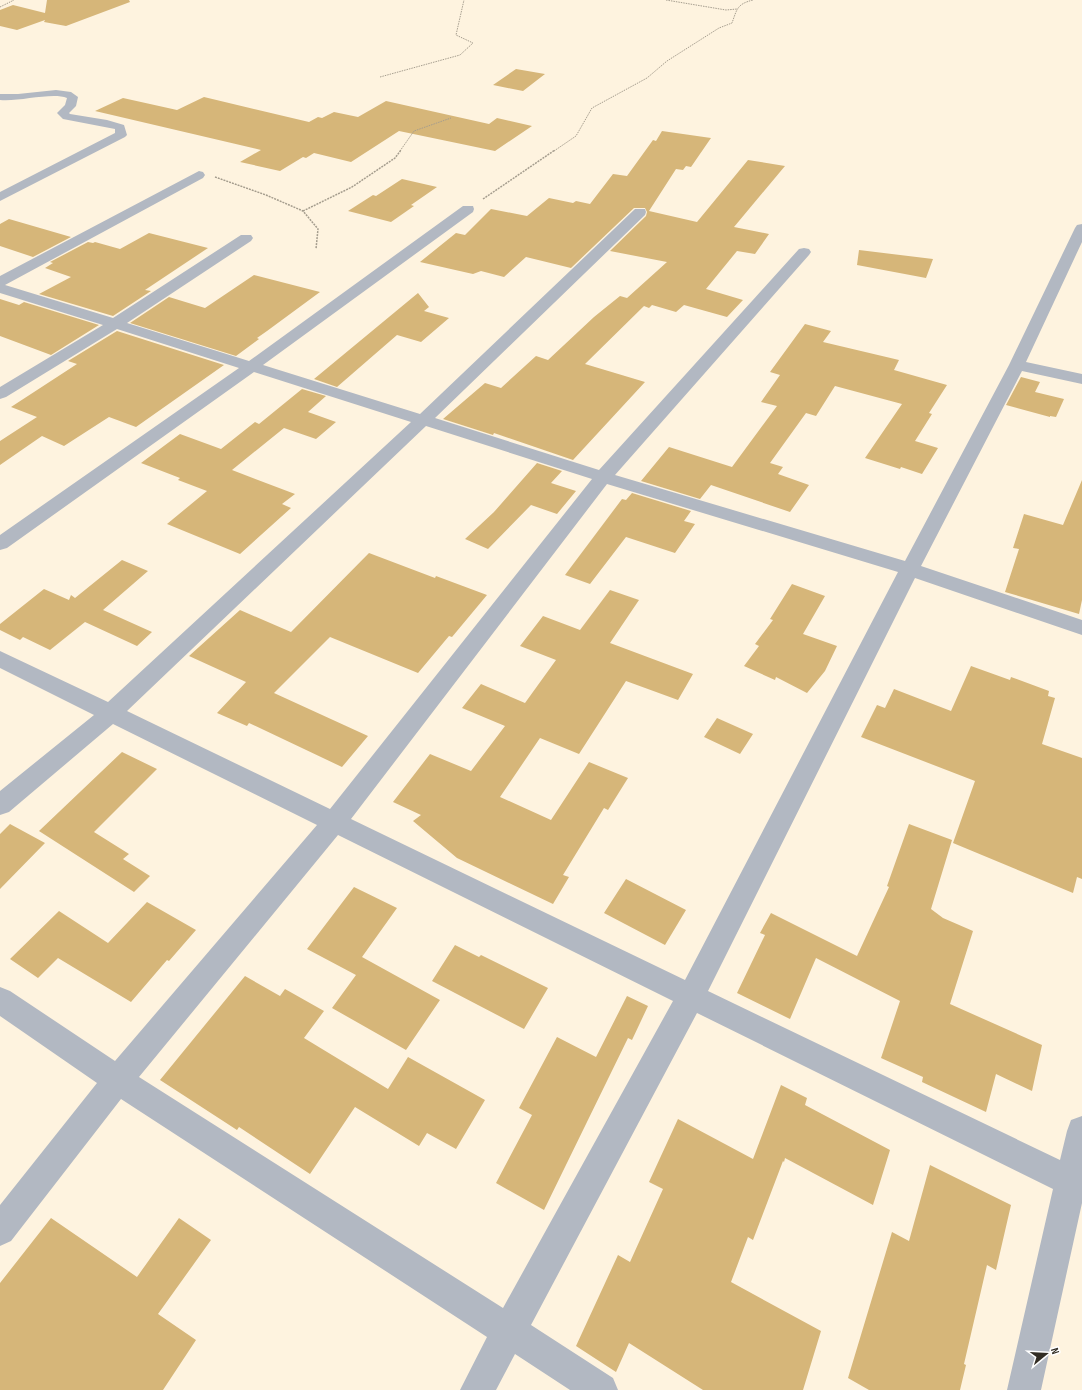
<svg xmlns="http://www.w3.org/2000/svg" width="1082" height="1390" font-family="'Sofia Sans Condensed',sans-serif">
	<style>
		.building { fill: #d6b679 }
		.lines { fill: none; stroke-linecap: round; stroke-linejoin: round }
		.path-far1 { stroke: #a59d8e; stroke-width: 1; stroke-dasharray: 1.5 1; stroke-linecap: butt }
		.path { stroke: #a59d8e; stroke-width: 1.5; stroke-dasharray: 2 1; stroke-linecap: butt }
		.minor { fill: #b2b8c2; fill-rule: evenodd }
	</style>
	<rect width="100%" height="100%" fill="#fef3df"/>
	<path class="building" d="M47 0H129L130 2 66 26 44 22 45 20 17 30 0 26V10L13 5 45 13Z
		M516 69 545 74 523 91 493 85Z
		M204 97 309 122 318 117 322 118 334 112 358 117 386 101 489 124 497 118 532 126 495 151 399 131 351 162 314 153 306 158 303 157 280 171 240 162 261 150 95 111 123 98 177 110Z
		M662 131 711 138 691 167 686 166 683 170 676 169 649 211 697 222 748 160 785 166 734 227 769 234 755 254 737 251 706 289 743 300 727 317 684 305 676 312 652 305 649 308 644 306 585 364 645 382 573 460 494 433 493 435 443 419 485 383 501 388 536 356 548 360 594 317 620 296 627 298 667 262 610 251 646 216 647 212 645 208H634L571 268 526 257 504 277 481 271 473 274 420 262 456 233 465 235 491 209 527 216 549 198 573 203 576 201 590 204 613 174 627 176 653 140 656 141Z
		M402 179 437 187 411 205 414 206 391 222 348 211 373 195 376 196Z
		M9 219 71 237 33 257 0 246V224Z
		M149 233 208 248 145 290 151 291 113 316 39 294 71 277 45 268 53 263 50 262 88 242 93 243 95 242 120 249Z
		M859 250 933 259 926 278 857 265Z
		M254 275 320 292 267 331 257 338 259 339 236 356 130 323 169 297 205 308Z
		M418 293 429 307 424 311 449 318 421 342 397 335 337 387 314 379Z
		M0 299 19 305 24 302 99 325 51 355 0 336Z
		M805 324 831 331 823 342 899 360 894 370 947 385 929 413 932 414 915 441 938 448 922 474 901 467 900 469 865 458 902 404 835 386 816 416 806 413 770 463 783 467 778 474 809 485 790 512 711 485 700 499 641 481 669 447 732 467 777 406 761 402 780 375 770 372Z
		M117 331 224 365 136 427 109 417 64 446 42 436 0 465V441L37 417 11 407 77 364 68 361Z
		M1021 377 1040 382 1035 392 1064 399 1056 417 1050 416V417L1006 405Z
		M302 389 326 396 308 412 336 422 316 439 284 428 232 470 295 494 282 504 291 508 240 554 167 524 207 491 178 480 180 478 141 463 180 434 221 449 255 422 259 424Z
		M537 463 562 471 551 483 576 491 557 514 531 505 488 549 465 539 494 512Z
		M1082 480V600L1079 614 1005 592 1019 549 1013 548 1024 514 1063 525Z
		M632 493 691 511 684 521 695 524 675 553 626 537 590 584 565 575 622 499 626 500Z
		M369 553 435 578 436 576 487 595 452 637 449 636 418 673 330 637 274 693 368 736 342 767 249 723 247 726 217 713 246 682 189 656 240 610 291 632Z
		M122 560 148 571 103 610 152 632 137 646 85 622 50 650 23 637 20 640 0 630V624L44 589 69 600 71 595 75 598Z
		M792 584 825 596 803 634 837 646 825 671 807 693 776 677 775 680 744 666 759 646 755 644 773 620 770 619Z
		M610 590 639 600 610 643 693 674 678 700 626 681 579 754 540 738 500 797 551 820 589 762 628 778 608 810 604 808 563 875 569 877 553 904 457 858 413 821 421 815 393 802 430 754 471 771 505 726 462 708 481 684 525 703 556 660 520 646 543 616 580 630Z
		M971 666 1010 680 1011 677 1049 691 1048 696 1055 698 1042 744 1082 758V879L1077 877 1073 893 953 843 975 781 861 737 877 705 885 708 894 689 951 711Z
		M717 718 753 734 740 754 704 737Z
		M122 752 157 769 94 832 129 854 123 859 150 876 134 892 39 831Z
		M10 824 45 843 0 889V834Z
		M909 824 952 840 931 909 943 918 973 931 950 1004 1042 1045 1032 1091 996 1074 986 1112 922 1082 923 1077 881 1058 900 1001 816 958 790 1019 737 993 765 935 760 933 771 913 857 956 889 887 887 886Z
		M626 879 686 910 665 945 604 913Z
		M354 887 397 908 362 957 440 1000 406 1050 332 1008 356 975 307 949Z
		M147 902 196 930 169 961 167 960 131 1002 58 958 38 978 10 959 59 911 108 943Z
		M455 945 479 957 481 955 548 988 524 1029 432 981Z
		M245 976 280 996 285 989 324 1011 304 1038 388 1089 408 1057 485 1100 456 1149 427 1133 419 1146 355 1107 310 1174 239 1127 237 1130 160 1080Z
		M627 996 648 1006 632 1040 628 1038 544 1210 496 1183 532 1115 519 1108 557 1037 596 1057Z
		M781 1085 807 1098 805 1105 890 1150 873 1205 785 1158 784 1162 783 1161 753 1240 748 1237 731 1282 821 1331 803 1390H703L629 1343 616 1372 576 1346 618 1255 630 1262 663 1189 649 1182 678 1119 753 1159Z
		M930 1165 1011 1205 996 1270 987 1265 964 1364 966 1365 960 1390H869L848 1378 892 1232 909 1241Z
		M51 1218 137 1277 179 1218 211 1240 158 1314 196 1340 163 1390H0V1283Z"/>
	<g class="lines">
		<path class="path-far1" d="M666 0 726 10 737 9
			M0 7 14 0
			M380 77 460 55 473 43 456 35 464 0
			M400 151 414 131 451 118
			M554 151 576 136 592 108 647 78 667 61 719 28 732 23C737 9 737 4 753 0"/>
		<path class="path" d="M215 177 266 195 303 211 318 229 316 249
			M483 199 555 150
			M303 211 352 187 395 158 401 150"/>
		<path class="minor" d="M56 90 71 92 78 97 76 106 69 113 70 114 107 120 124 125 127 135 125 137 0 201V192L115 133V129L63 119 57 113 65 105 67 98C52 92 19 102 0 100V94H18Z
			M199 171 203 172 205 175 203 178 5 285 113 318 241 235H251L253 238 251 241 127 323 249 361 463 206H473L474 209 473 212 263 365 420 414 635 209H645L646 212 645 215 435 418 599 470 799 249 804 248 809 249 811 252 809 255 615 475 905 561 1009 365 1075 228 1077 225 1082 224V242L1026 362 1082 374V384L1022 371 921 566 1082 620V635L915 578 708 991 1060 1160 1067 1131 1071 1120 1082 1116V1203L1041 1390H1007L1053 1189 697 1013 531 1325 613 1378 618 1390H570L515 1354 496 1390H460L487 1337 121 1099 11 1241 0 1246V1205L97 1083 0 1016V987L10 991 115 1061 317 825 113 724 9 812 0 815V791L94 715 0 668V651L108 702 411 422 254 372 7 548 0 550V535L239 368 117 329 6 397 0 399V387L103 325 0 293V276ZM426 426 592 479 330 809 127 711ZM607 484 898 572 685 980 351 819ZM338 835 673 1001 503 1308 139 1077Z"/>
	</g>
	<g transform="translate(1046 1354) rotate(72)" stroke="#ffffff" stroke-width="3" paint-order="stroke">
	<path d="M0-3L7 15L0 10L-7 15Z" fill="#312c23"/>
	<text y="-6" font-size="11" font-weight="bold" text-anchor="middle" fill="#312c23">N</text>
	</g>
</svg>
